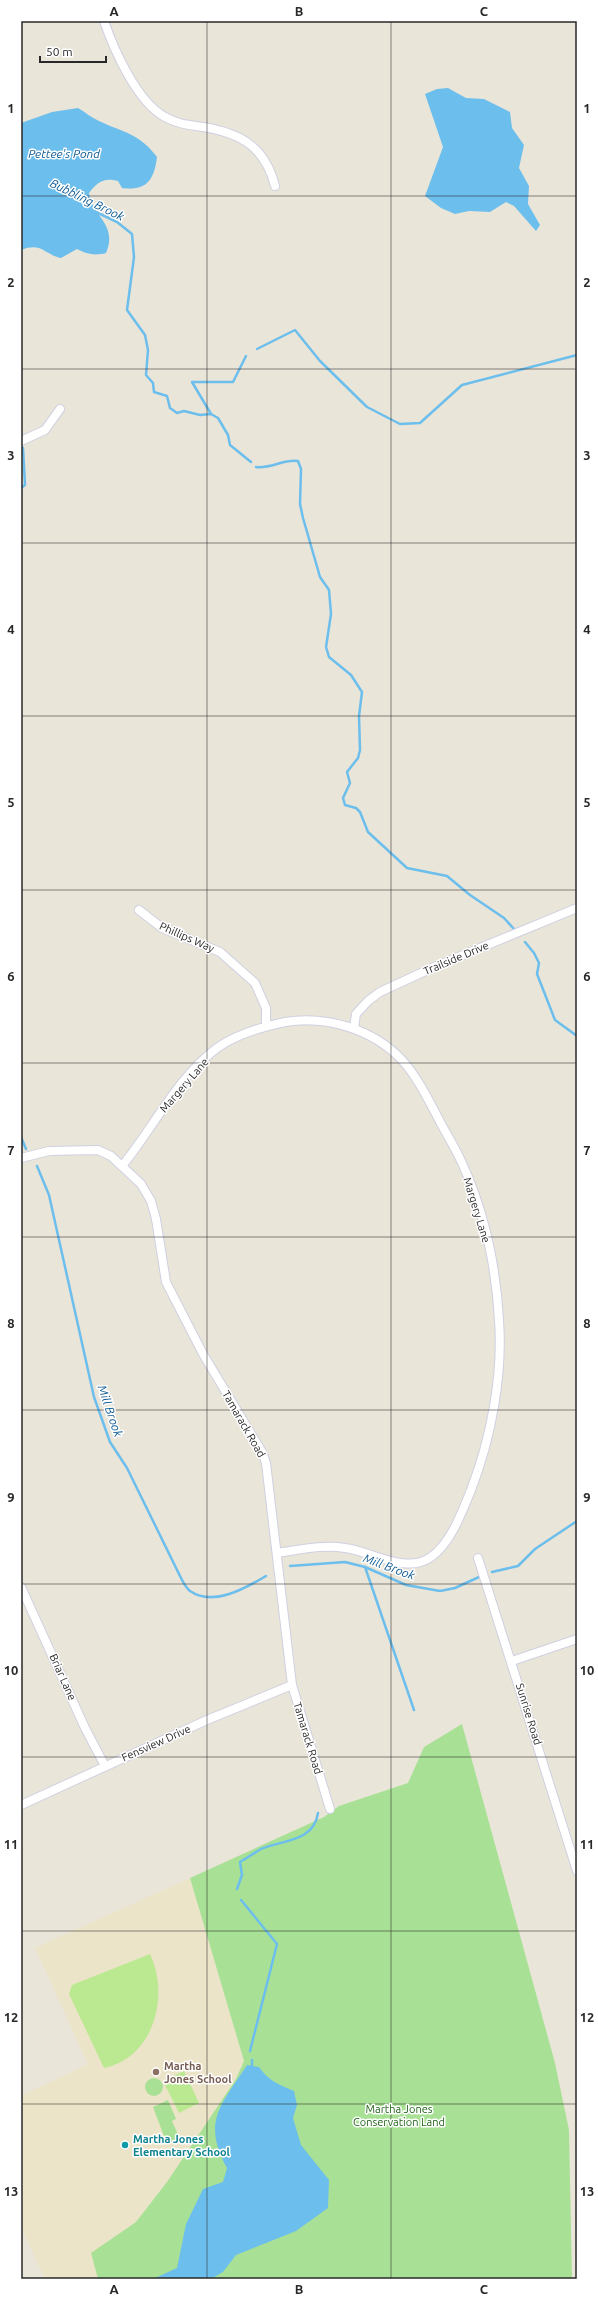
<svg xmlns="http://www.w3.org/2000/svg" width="598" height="2300" font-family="Ubuntu,sans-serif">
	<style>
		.education { fill: #ece4c8 }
		.green { fill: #a8e195 }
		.pitch { fill: #bbe991 }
		.water { fill: #6cbeed }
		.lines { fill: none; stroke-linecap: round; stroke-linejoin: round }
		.stream { stroke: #6cbeed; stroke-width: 2.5 }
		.street-casing { stroke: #cfd0e1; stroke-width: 10 }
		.street { stroke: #fff; stroke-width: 8 }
		.grid { fill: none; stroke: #282828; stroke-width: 1; stroke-opacity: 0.55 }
		.education-dot { fill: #8d6e63; stroke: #fff; stroke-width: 1.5 }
		.culture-dot { fill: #0f9aa8; stroke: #fff; stroke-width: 1.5 }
		.labels { text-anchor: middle; stroke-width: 3; stroke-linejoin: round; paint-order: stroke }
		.street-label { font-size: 11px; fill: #282828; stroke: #fff }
		.education-label { font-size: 11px; font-weight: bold; fill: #785e54; stroke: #fff; text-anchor: start }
		.park-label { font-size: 11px; fill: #22631a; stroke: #fff }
		.culture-label { font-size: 11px; font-weight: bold; fill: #0d838f; stroke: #fff; text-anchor: start }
		.water-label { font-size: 12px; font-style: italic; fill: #0e5a95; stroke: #fff }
		.neatline { fill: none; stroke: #282828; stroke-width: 1.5 }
		.grid-label { font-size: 13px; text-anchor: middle; font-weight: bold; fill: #282828 }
	</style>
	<rect width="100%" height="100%" fill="#eae5d9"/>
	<path class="education" d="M190 1878 244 2061 236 2079 167 2182 136 2222 92 2253 98 2279H45L21 2227V2096L88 2064 35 1948Z"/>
	<path class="green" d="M462 1724 555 2063 569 2130 572 2279H98L91 2253 136 2222 167 2182 236 2079 244 2061 190 1878 324 1817 339 1806 408 1783 424 1747Z
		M145 2087a9 9 0 1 1 18 0a9 9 0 1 1-18 0Z
		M168 2100 176 2119 172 2121 180 2139 167 2144 153 2107Z"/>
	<path class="pitch" d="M150 1954C170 1995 154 2058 104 2068L69 1994 72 1985Z
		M184 2071 199 2103 179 2113 163 2081Z"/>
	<path class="water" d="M448 88 466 98 484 99 510 112 512 128 524 145 519 168 529 186 528 204 540 225 536 231 514 206 506 202 490 212 469 211 455 214 441 208 425 196 443 147 425 94 437 89Z
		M78 108C85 112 92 118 99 121 124 133 139 133 157 157 154 181 146 191 122 188L118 181C104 177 97 182 89 193 93 218 118 224 106 253 95 256 86 254 77 249L61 258C43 254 42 242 21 250V123L52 112Z
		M247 2065 259 2067C268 2080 279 2085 294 2091L297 2105 293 2118 301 2145 329 2180 328 2208 296 2231 236 2255 223 2272 211 2279H153L177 2268 186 2224 203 2189 223 2182 227 2168C201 2121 222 2104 247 2065Z"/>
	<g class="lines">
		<path class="stream" d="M96 212 117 222 132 234 134 257 127 310 145 335 148 350 146 375 153 383 154 392 167 396 170 408 177 413 184 411 200 415 211 414 218 418 228 435 230 445 251 462
			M257 349 295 330 320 361 367 407 400 424 420 423 462 385 577 355
			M211 414 192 382H233L246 356
			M256 467C271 469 283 459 298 461L301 469 300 504 303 518 320 577 329 590 331 614 326 647 329 657 351 675 362 692 359 716 360 750 358 758 347 772 350 783 343 798 345 805 356 808 360 812 368 832 407 868 447 876 470 895 504 918 514 929
			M21 488 25 485 23 448
			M525 942 534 953 539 963 537 974 555 1020 577 1036
			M21 1137 26 1149
			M37 1166 49 1195 94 1397 110 1442 127 1468 181 1578C183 1582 186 1588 190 1591 213 1607 246 1588 266 1576
			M290 1566 345 1562 365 1567 406 1585 440 1591 455 1588 479 1577
			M365 1567 414 1710
			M492 1572 518 1566 535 1549 577 1521
			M237 1889 242 1875 240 1862C247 1858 254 1853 261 1849 282 1840 314 1842 318 1813
			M241 1900 277 1944 250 2051
			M252 2068V2060"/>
		<g class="street-casing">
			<path id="street" d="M104 21C114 50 137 102 165 117 177 124 190 125 203 127 241 133 265 147 275 186
				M21 441 45 430 60 409
				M139 910 162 928 220 952 255 983 266 1008V1026
				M354 1028 356 1014 368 1001 380 992 434 967 577 908
				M21 1158 49 1151 98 1150 111 1156 141 1184 151 1201 156 1219 166 1282 203 1354 262 1452 266 1463 292 1685 330 1809
				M122 1166C154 1127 176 1079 217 1048 237 1034 261 1027 285 1022 326 1015 372 1029 401 1059 416 1075 427 1097 437 1116 445 1132 455 1147 462 1163 484 1211 496 1267 499 1320 503 1376 491 1438 471 1490 462 1512 451 1543 431 1557 406 1575 371 1551 345 1548 323 1544 299 1550 277 1553
				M478 1558 577 1871
				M21 1587 85 1728 105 1766
				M512 1661 577 1639
				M21 1805 207 1720 292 1685"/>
		</g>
		<use href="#street" class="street"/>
	</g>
	<path class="grid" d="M207 21V2279M391 21V2279M21 196H577M21 369H577M21 543H577M21 716H577M21 890H577M21 1063H577M21 1237H577M21 1410H577M21 1584H577M21 1757H577M21 1931H577M21 2104H577"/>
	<circle class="education-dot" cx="156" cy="2072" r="4"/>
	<circle class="culture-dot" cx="125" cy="2145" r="4"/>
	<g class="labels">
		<g class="street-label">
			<text transform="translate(187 937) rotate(24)" y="4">Phillips Way</text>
			<text transform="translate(456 958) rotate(-23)" y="4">Trailside Drive</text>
			<text transform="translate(184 1085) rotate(-49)" y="4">Margery Lane</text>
			<text transform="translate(477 1210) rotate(73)" y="4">Margery Lane</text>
			<text transform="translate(244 1424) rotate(60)" y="4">Tamarack Road</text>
			<text transform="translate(63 1677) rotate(66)" y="4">Briar Lane</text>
			<text transform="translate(529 1714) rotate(73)" y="4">Sunrise Road</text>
			<text transform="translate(308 1738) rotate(73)" y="4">Tamarack Road</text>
			<text transform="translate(156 1743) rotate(-24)" y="4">Fensview Drive</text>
		</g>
		<g class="education-label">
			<text x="164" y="2070">Martha<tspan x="164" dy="13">Jones School</tspan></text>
		</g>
		<g class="park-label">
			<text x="399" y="2113">Martha Jones<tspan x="399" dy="13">Conservation Land</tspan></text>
		</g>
		<g class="culture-label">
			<text x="133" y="2143">Martha Jones<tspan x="133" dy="13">Elementary School</tspan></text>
		</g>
		<g class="water-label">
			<text x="64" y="158">Pettee's Pond</text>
			<text transform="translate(87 200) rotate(26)" y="4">Bubbling Brook</text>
			<text transform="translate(110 1411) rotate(71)" y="4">Mill Brook</text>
			<text transform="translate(389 1567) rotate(20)" y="4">Mill Brook</text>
		</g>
	</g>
	<rect width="598" height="2300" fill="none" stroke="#ffffff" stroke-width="44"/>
	<path d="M40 56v6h66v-6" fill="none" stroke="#282828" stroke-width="2"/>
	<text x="46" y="56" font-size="12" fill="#282828" stroke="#ffffff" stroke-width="3" paint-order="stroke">50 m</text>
	<rect x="22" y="22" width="554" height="2256" class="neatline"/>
	<g class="grid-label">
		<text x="114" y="16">A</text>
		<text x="299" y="16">B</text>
		<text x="484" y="16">C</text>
		<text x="11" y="113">1</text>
		<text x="587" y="113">1</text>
		<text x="11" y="287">2</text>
		<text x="587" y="287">2</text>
		<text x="11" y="460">3</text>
		<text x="587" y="460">3</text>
		<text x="11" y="634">4</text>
		<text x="587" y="634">4</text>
		<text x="11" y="807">5</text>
		<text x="587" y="807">5</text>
		<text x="11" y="981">6</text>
		<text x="587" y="981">6</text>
		<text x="11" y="1155">7</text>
		<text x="587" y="1155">7</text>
		<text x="11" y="1328">8</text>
		<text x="587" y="1328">8</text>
		<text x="11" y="1502">9</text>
		<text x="587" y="1502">9</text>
		<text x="11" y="1675">10</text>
		<text x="587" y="1675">10</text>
		<text x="11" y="1849">11</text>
		<text x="587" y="1849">11</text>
		<text x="11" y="2022">12</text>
		<text x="587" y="2022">12</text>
		<text x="11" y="2196">13</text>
		<text x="587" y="2196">13</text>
		<text x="114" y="2294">A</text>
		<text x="299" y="2294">B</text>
		<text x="484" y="2294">C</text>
	</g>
</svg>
